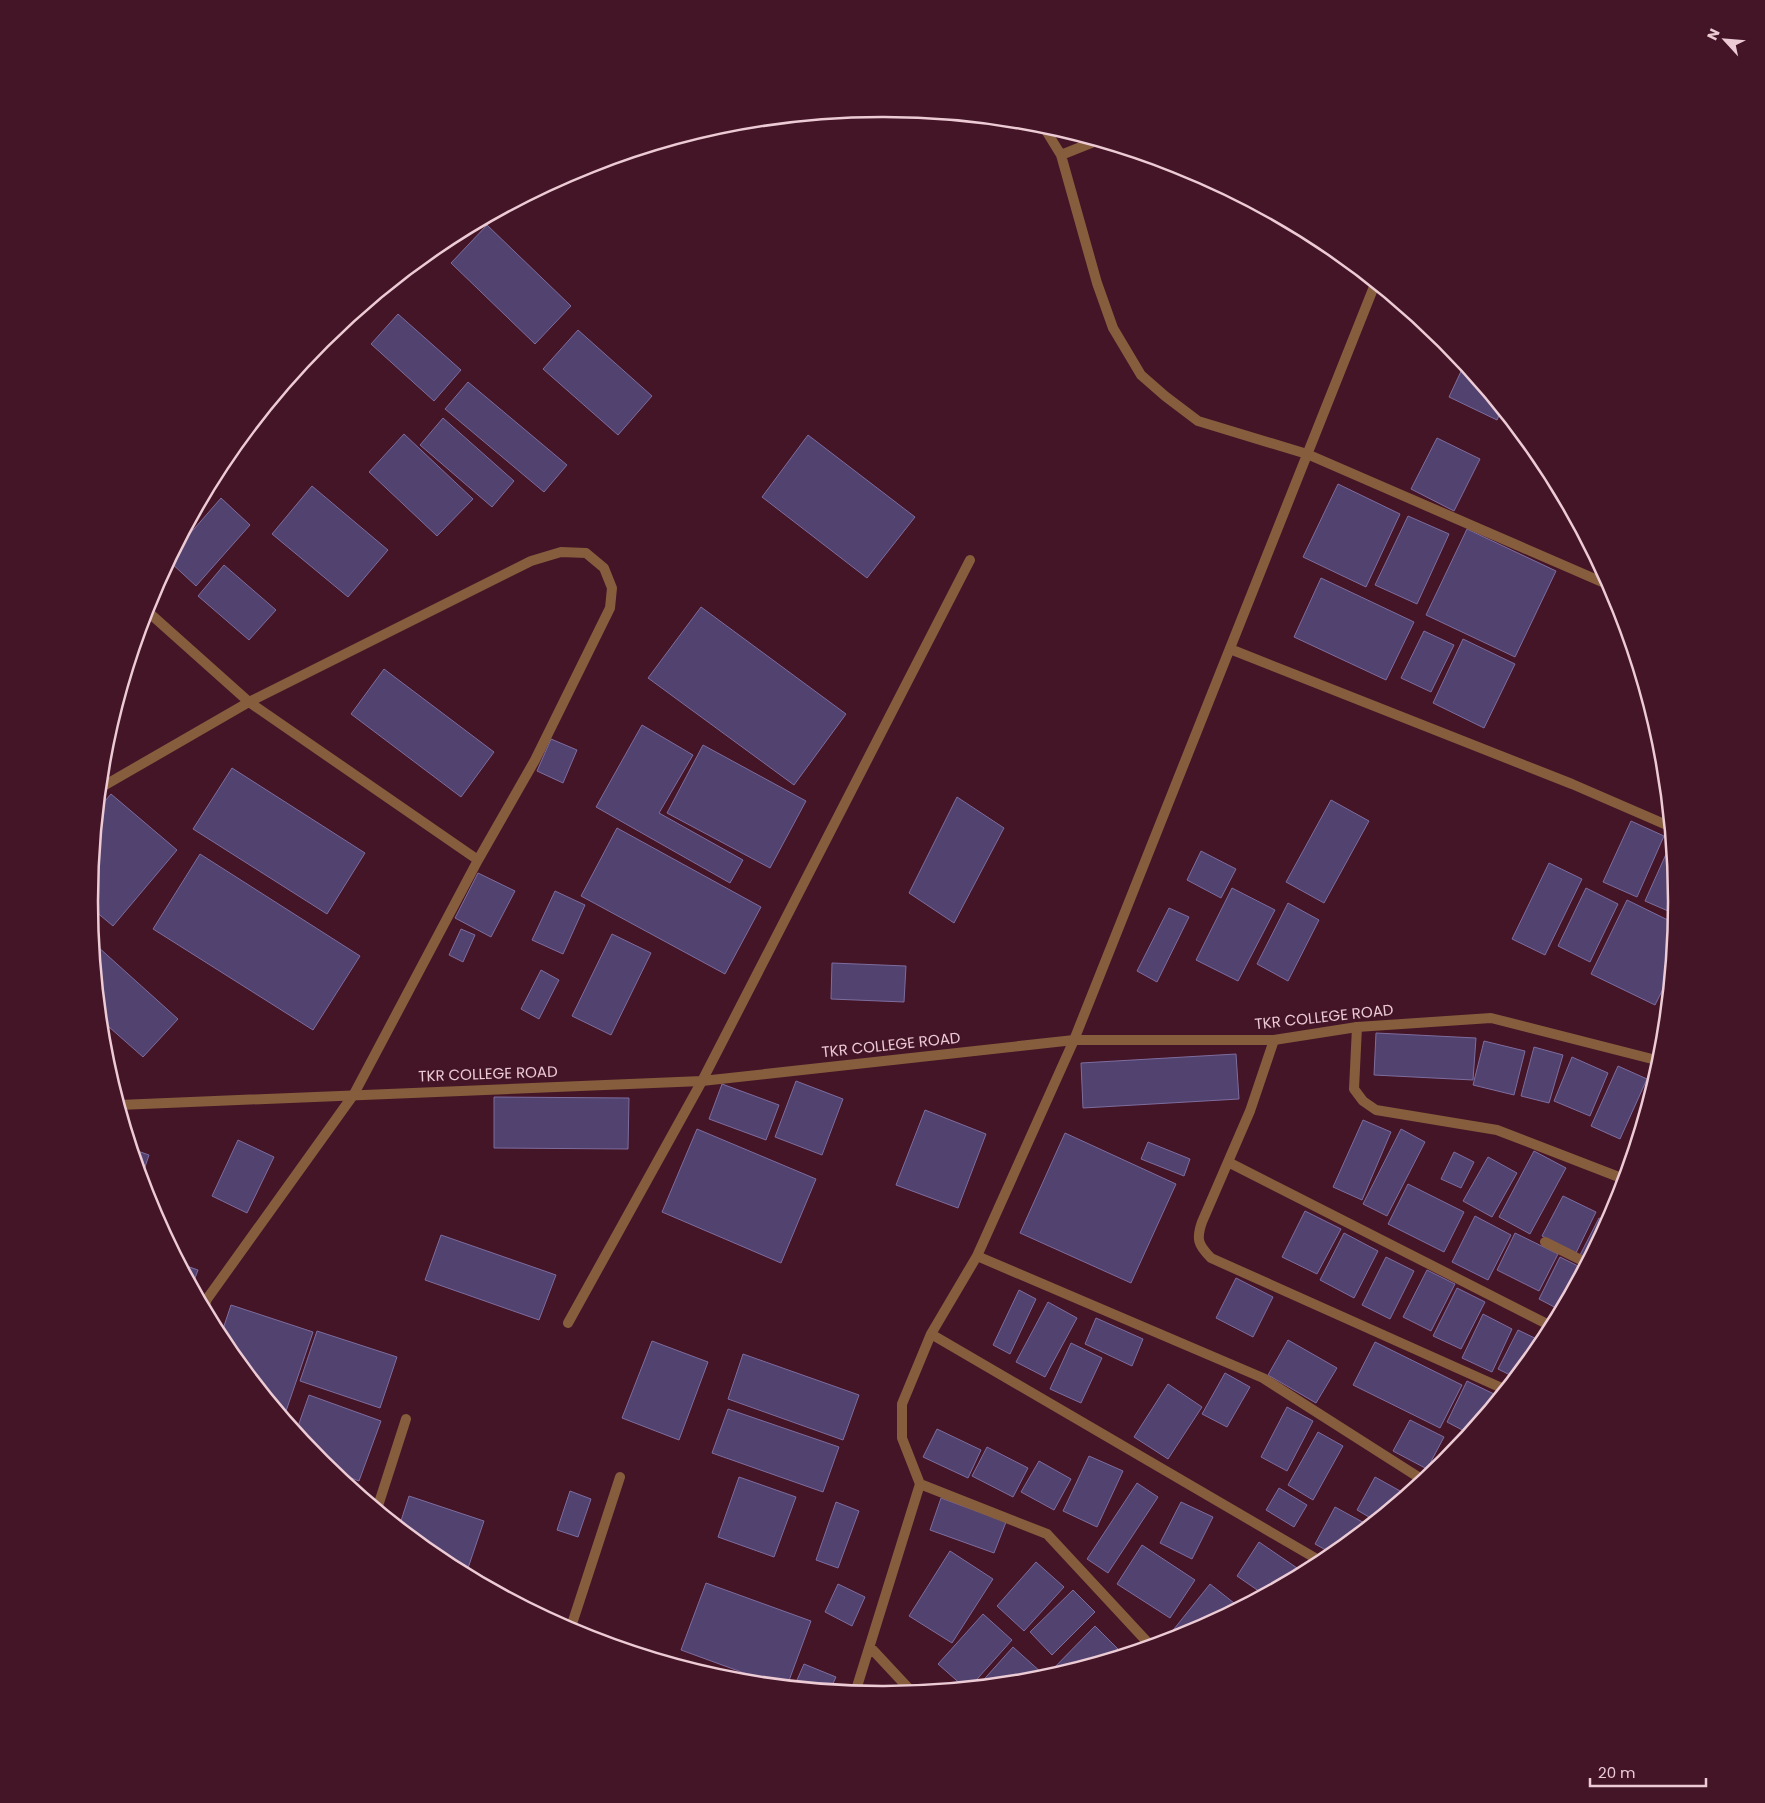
<svg xmlns="http://www.w3.org/2000/svg" width="1765" height="1803" font-family="Poppins,sans-serif">
	<style>
		.building { fill: #524270; stroke: #7d6d9e }
		.lines { fill: none; stroke-linecap: round; stroke-linejoin: round }
		.minor { stroke: #865d3d; stroke-width: 10 }
		.tertiary { stroke: #865d3d; stroke-width: 10 }
		.labels { text-anchor: middle; stroke-width: 4.5; stroke-linejoin: round; paint-order: stroke }
		.street-label { font-size: 15px; fill: #eccbd5; stroke: #441427 }
		.rim { fill: none; stroke: #eccbd5; stroke-width: 2.5 }
	</style>
	<rect width="100%" height="100%" fill="#441427"/>
	<path class="building" d="M487 225 571 306 535 344 451 263Z
		M398 314 461 370 434 401 371 344Z
		M578 330 652 396 618 435 543 369Z
		M1464 365 1501 411 1497 420 1449 397Z
		M468 382 567 465 544 492 445 409Z
		M443 418 514 481 492 507 420 445Z
		M404 434 473 499 437 536 369 472Z
		M808 435 915 517 867 578 762 497Z
		M1437 438 1480 459 1454 511 1411 489Z
		M1338 484 1400 514 1366 587 1303 557Z
		M312 486 388 550 348 597 272 534Z
		M221 498 250 525 196 586 169 561 174 552Z
		M1408 516 1449 534 1417 604 1375 585Z
		M1467 529 1556 571 1515 657 1426 615Z
		M224 565 276 610 249 640 198 596Z
		M1321 578 1414 622 1386 680 1294 637Z
		M701 607 846 714 794 785 648 678Z
		M1424 631 1454 645 1431 692 1401 678Z
		M1463 639 1515 664 1484 728 1433 703Z
		M384 669 494 752 461 797 351 714Z
		M642 725 693 755 659 813 743 860 730 883 596 807Z
		M551 739 577 750 563 783 537 771Z
		M703 745 806 801 770 868 667 813Z
		M232 768 365 853 327 914 193 829Z
		M111 794 177 850 113 926 89 906V901L98 809Z
		M957 797 1004 828 954 923 909 893Z
		M1331 800 1369 821 1324 903 1286 882Z
		M1631 821 1664 836 1637 897 1603 882Z
		M617 828 761 907 725 974 581 896Z
		M1671 843 1676 902 1675 914 1645 901Z
		M1201 851 1236 869 1221 898 1187 880Z
		M200 854 360 956 313 1030 153 929Z
		M1549 863 1582 879 1545 955 1512 939Z
		M478 873 515 891 491 937 455 918Z
		M1232 888 1275 910 1238 981 1196 960Z
		M1586 888 1618 904 1590 962 1558 946Z
		M555 891 585 905 563 954 532 940Z
		M1627 900 1674 923 1669 977 1655 1005 1591 974Z
		M1288 903 1319 920 1288 981 1257 964Z
		M1169 908 1189 917 1157 982 1137 971Z
		M461 929 475 935 463 962 449 955Z
		M612 934 651 953 611 1035 572 1016Z
		M97 946 178 1019 143 1057 100 1019 94 950Z
		M832 963 906 966 904 1002 831 999Z
		M541 970 559 980 539 1019 521 1009Z
		M1376 1033 1476 1038 1473 1080 1374 1075Z
		M1484 1041 1525 1051 1514 1095 1473 1085Z
		M1534 1047 1563 1055 1549 1103 1521 1096Z
		M1236 1054 1239 1099 1083 1108 1081 1063Z
		M1572 1057 1608 1073 1590 1116 1554 1101Z
		M1618 1066 1647 1079 1620 1139 1591 1126Z
		M796 1081 843 1099 822 1155 775 1137Z
		M722 1084 779 1105 766 1140 709 1119Z
		M494 1097 629 1098 628 1149 494 1148Z
		M925 1110 986 1134 958 1208 896 1185Z
		M1363 1120 1391 1132 1362 1200 1333 1187Z
		M697 1129 816 1179 781 1263 662 1212Z
		M1401 1129 1425 1142 1387 1216 1363 1204Z
		M1065 1133 1176 1184 1131 1283 1020 1233Z
		M238 1140 274 1157 247 1213 212 1196Z
		M1148 1142 1190 1159 1184 1176 1141 1159Z
		M132 1149 149 1155 141 1179Z
		M1534 1151 1566 1168 1530 1234 1499 1217Z
		M1454 1152 1474 1162 1461 1188 1441 1179Z
		M1488 1157 1517 1173 1492 1217 1463 1201Z
		M1408 1184 1464 1212 1444 1252 1388 1224Z
		M1563 1196 1596 1212 1576 1253 1542 1236Z
		M1305 1211 1341 1229 1317 1274 1282 1257Z
		M1475 1216 1511 1235 1488 1280 1452 1262Z
		M1599 1218 1607 1222 1587 1258 1580 1255Z
		M1344 1233 1378 1251 1354 1298 1320 1280Z
		M1515 1233 1558 1254 1539 1291 1497 1270Z
		M441 1235 556 1275 539 1320 425 1280Z
		M1386 1257 1414 1271 1390 1319 1362 1305Z
		M1560 1257 1582 1268 1560 1310 1539 1299Z
		M181 1264 198 1270 192 1286Z
		M1427 1270 1455 1284 1431 1331 1403 1317Z
		M1236 1278 1273 1297 1253 1337 1216 1318Z
		M1457 1288 1485 1302 1461 1349 1433 1336Z
		M1019 1290 1036 1299 1010 1354 993 1345Z
		M1048 1302 1077 1318 1045 1377 1016 1362Z
		M231 1305 313 1332 284 1417 220 1338Z
		M1483 1314 1512 1329 1492 1372 1462 1358Z
		M1096 1318 1143 1339 1132 1366 1085 1344Z
		M1518 1330 1543 1342 1514 1377 1498 1369Z
		M317 1331 397 1357 380 1408 300 1381Z
		M1288 1340 1337 1368 1316 1403 1268 1375Z
		M652 1341 708 1362 679 1440 622 1418Z
		M1375 1342 1462 1385 1440 1428 1353 1385Z
		M1071 1343 1102 1358 1081 1403 1050 1389Z
		M743 1354 859 1395 843 1440 728 1399Z
		M1225 1373 1250 1387 1227 1427 1202 1414Z
		M1467 1381 1494 1394 1485 1413 1468 1433 1447 1422Z
		M1168 1384 1202 1407 1168 1459 1134 1437Z
		M309 1395 381 1421 359 1481 330 1470 321 1463 296 1432Z
		M1287 1407 1313 1421 1287 1471 1261 1457Z
		M728 1409 839 1447 823 1492 712 1453Z
		M1410 1420 1444 1437 1427 1469 1393 1451Z
		M937 1429 981 1450 968 1478 923 1457Z
		M1318 1432 1343 1446 1313 1500 1288 1485Z
		M987 1447 1028 1468 1013 1497 972 1476Z
		M1089 1456 1123 1471 1097 1527 1063 1511Z
		M1039 1461 1071 1479 1054 1510 1021 1492Z
		M739 1477 796 1497 774 1557 718 1537Z
		M1375 1477 1402 1492 1397 1501 1374 1520 1357 1510Z
		M1137 1483 1158 1497 1108 1573 1087 1559Z
		M1279 1488 1307 1505 1294 1527 1266 1510Z
		M570 1491 591 1499 578 1537 557 1530Z
		M409 1496 484 1521 466 1574 441 1561 399 1527Z
		M941 1498 1006 1522 994 1553 930 1530Z
		M836 1502 859 1511 838 1568 816 1560Z
		M1181 1502 1213 1517 1192 1559 1160 1543Z
		M1335 1507 1368 1525 1333 1554 1315 1544Z
		M1259 1542 1300 1570 1297 1576 1263 1594 1237 1576Z
		M1142 1545 1195 1580 1170 1618 1117 1584Z
		M950 1551 993 1579 952 1643 909 1616Z
		M1036 1562 1064 1587 1024 1631 997 1606Z
		M706 1583 811 1621 787 1686 777 1685 681 1650Z
		M838 1584 865 1597 852 1626 825 1612Z
		M1210 1584 1234 1603 1225 1614 1186 1635 1168 1640 1166 1639Z
		M1073 1590 1095 1612 1052 1655 1030 1632Z
		M983 1614 1012 1640 970 1687H964L938 1664Z
		M1095 1626 1123 1654 1051 1676 1048 1674Z
		M595 1633 669 1659 668 1662 593 1639Z
		M1013 1647 1042 1673 1035 1680 978 1686Z
		M804 1664 836 1677 830 1690 794 1687Z"/>
	<g class="lines">
		<path class="minor" d="M1042 124 1061 155 1097 283 1113 328 1141 375 1165 396 1198 421 1307 454 1609 585
			M1061 155 1096 141
			M146 610 249 702 478 860
			M1230 649 1572 784 1669 826
			M100 788 249 702 531 561 561 552 586 553 604 568 612 588 610 608 535 760 478 860 354 1094 207 1299 204 1308
			M1357 1027 1354 1089 1363 1101 1376 1110 1497 1130 1624 1179
			M1274 1040 1250 1111 1202 1222C1196 1239 1198 1245 1211 1258L1504 1389
			M1228 1162 1551 1326
			M1545 1242 1585 1262
			M977 1256 1263 1378 1423 1480
			M568 1323 702 1081 970 560
			M931 1334 1322 1562
			M920 1484 1047 1534 1151 1646
			M377 1509 406 1419
			M570 1630 620 1477
			M870 1647 912 1692
			M855 1693 920 1484 902 1438V1404L931 1334 977 1256 1074 1040 1375 284"/>
		<path class="tertiary" d="M119 1105 702 1081 1074 1040H1274L1357 1027 1491 1018 1660 1061"/>
	</g>
	<g class="labels">
		<g class="street-label">
			<text transform="translate(1324 1017) rotate(-6)" y="5">TKR COLLEGE ROAD</text>
			<text transform="translate(891 1045) rotate(-6)" y="5">TKR COLLEGE ROAD</text>
			<text transform="translate(488 1074) rotate(-2)" y="5">TKR COLLEGE ROAD</text>
		</g>
	</g>
	<path d="M0 0H1765V1803H0ZM882 117H884A784 784 0 0 1 1668 901V902A784 784 0 0 1 884 1686H882A784 784 0 0 1 98 902V901A784 784 0 0 1 882 117Z" fill="#441427" fill-rule="evenodd"/>
	<path class="rim" d="M882 117H884A784 784 0 0 1 1668 901V902A784 784 0 0 1 884 1686H882A784 784 0 0 1 98 902V901A784 784 0 0 1 882 117Z"/>
	<g transform="translate(1725 40) rotate(296)" stroke="#441427" stroke-width="4" paint-order="stroke">
	<path d="M0-4L9 19L0 12L-9 19Z" fill="#eccbd5"/>
	<text y="-8" font-size="14" font-weight="bold" text-anchor="middle" fill="#eccbd5">N</text>
	</g>
	<path d="M1590 1778v8h116v-8" fill="none" stroke="#eccbd5" stroke-width="2.5"/>
	<text x="1598" y="1778" font-size="15" fill="#eccbd5" stroke="#441427" stroke-width="4" paint-order="stroke">20 m</text>
</svg>
